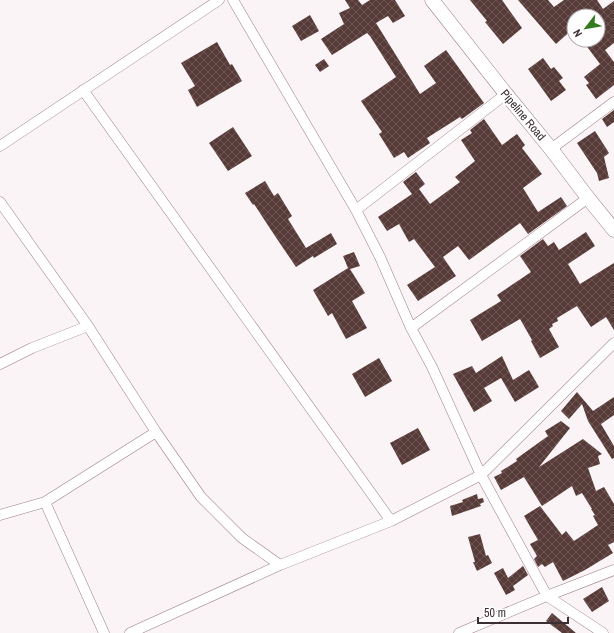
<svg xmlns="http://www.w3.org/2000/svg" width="614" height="633" font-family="'Archivo Narrow',sans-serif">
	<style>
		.building { fill: url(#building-cross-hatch) }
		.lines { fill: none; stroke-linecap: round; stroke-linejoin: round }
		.street-casing { stroke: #9d7e89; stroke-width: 11 }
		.secondary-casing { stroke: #9d7e89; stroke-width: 15 }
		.street { stroke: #fff; stroke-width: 10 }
		.secondary { stroke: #fff; stroke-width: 14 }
		.labels { text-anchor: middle; stroke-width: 4; stroke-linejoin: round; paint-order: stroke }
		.street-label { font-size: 12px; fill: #3b2e32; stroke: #fff }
	</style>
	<defs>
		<pattern id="building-cross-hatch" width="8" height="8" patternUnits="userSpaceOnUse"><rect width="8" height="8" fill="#573b38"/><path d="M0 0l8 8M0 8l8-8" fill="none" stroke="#6d5654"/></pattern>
	</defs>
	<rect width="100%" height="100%" fill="#fbf4f6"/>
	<path class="building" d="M345 0H358L362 5 370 0H395L405 16 393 23 388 16 376 23 420 94 436 83 424 66 446 50 484 103 462 119 460 117 427 138 430 143 408 158 404 152 394 158 379 134 382 132 361 101 396 77 370 36 367 33 332 55 321 39 344 24 339 13 350 8Z
		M470 0H502L522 28 503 44 485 22 487 21Z
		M518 0H548L554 7 564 0H597L603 9 614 1V43L605 50 614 62V85L596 99 586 85 589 83 584 77 600 64 582 40H598V16H574V28L556 44Z
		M310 15 319 31 301 41 292 26Z
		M217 42 230 65 232 64 242 81 197 107 188 90 195 86 181 63Z
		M543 58 551 69 554 67 563 78 559 81 566 90 551 101 528 69Z
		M324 59 329 66 320 72 315 65Z
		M614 110V122L607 127 602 119Z
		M484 119 502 145 517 134 525 145 522 148 542 174 523 188 538 212 561 197 567 206 528 234 520 223 469 260 458 246 443 257 456 276 418 301 407 285 435 267 414 239 409 242 399 224 387 231 378 217 412 194 403 182 416 172 425 184 419 189 430 204 460 182 455 177 475 161 461 140 472 133 470 130Z
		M233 127 252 156 228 171 209 143Z
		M595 131 609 153 604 157 609 178 599 181 597 173 577 143Z
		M265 181 274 196 278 193 292 216 288 219 306 248 331 233 337 244 314 258 313 256 296 267 275 236 254 204 253 205 245 193Z
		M586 232 595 246 568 264 580 284 614 263V330L606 317 591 327 577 306 557 318 558 321 552 324 553 326 549 329 559 347 540 358 531 341 532 340 520 319 482 341 470 320 501 301 497 295 531 272 520 256 543 239 548 246 554 242 559 250Z
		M354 252 360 266 350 269 365 293 352 301 367 328 346 339 332 313 328 316 313 290 348 268 343 256Z
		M502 356 513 380 529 370 539 387 515 402 501 378 484 388 492 401 474 412 453 374 472 366 476 373Z
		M379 358 392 381 365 397 352 374Z
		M577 392 593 411 614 397V415L601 424 614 446V458L612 459 588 421 582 404 569 419 561 411Z
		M561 421 570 428 539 467 583 439 602 454 598 456 600 464 588 468 596 491 604 487 614 504V542L608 545 613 553 585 570 563 581 553 562 545 567 542 564 538 567 534 559 537 556 530 544 538 540 524 516 540 506 562 535 566 531 574 541 598 525 593 516 595 515 591 509H592L582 493 576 496 572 486 542 506 524 477 501 490 494 477 502 473 501 471 517 461 516 459 548 436 545 431Z
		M418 428 430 450 402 465 390 443Z
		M477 494 478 499 483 498 484 502 480 504 481 506 452 516 450 506 463 502 462 500Z
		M480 534 486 556 488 555 492 563 477 571 473 562H475L468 537Z
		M523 566 528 575 513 586 515 590 506 595 494 573 503 568 508 578Z
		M602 587 609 601 592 612 583 599Z
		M552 613 576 633H562L546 621Z"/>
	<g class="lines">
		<g class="street-casing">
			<path id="street" d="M233 0 356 210 506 94
				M83 90 391 521
				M0 146 219 0
				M551 149 614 102
				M0 202 88 326 156 432 201 497 242 538 280 565
				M356 210 380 257 411 328 432 367 481 475 547 596 603 633
				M411 328 588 198
				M0 364 32 348 88 326
				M45 502 104 633
				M0 515 45 502 156 432
				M130 633 280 565 391 521 481 475 614 343
				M459 633 547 596 614 570"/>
		</g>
		<g class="secondary-casing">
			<path id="secondary" d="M432 0 506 94 551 149 588 198 614 230"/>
		</g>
		<use href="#street" class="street"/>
		<use href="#secondary" class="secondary"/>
	</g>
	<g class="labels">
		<g class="street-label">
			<text transform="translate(523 115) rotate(50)" y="4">Pipeline Road</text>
		</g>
	</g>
	<g transform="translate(586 28) rotate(239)"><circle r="19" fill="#ffffff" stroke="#b1abad"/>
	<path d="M0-3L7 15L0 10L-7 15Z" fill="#337a1e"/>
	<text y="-6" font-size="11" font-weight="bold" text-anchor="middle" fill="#3b2e32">N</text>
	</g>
	<path d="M478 617v6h90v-6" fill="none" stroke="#3b2e32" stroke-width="2"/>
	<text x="484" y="617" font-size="12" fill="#3b2e32" stroke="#ffffff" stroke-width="3" paint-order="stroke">50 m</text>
</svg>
